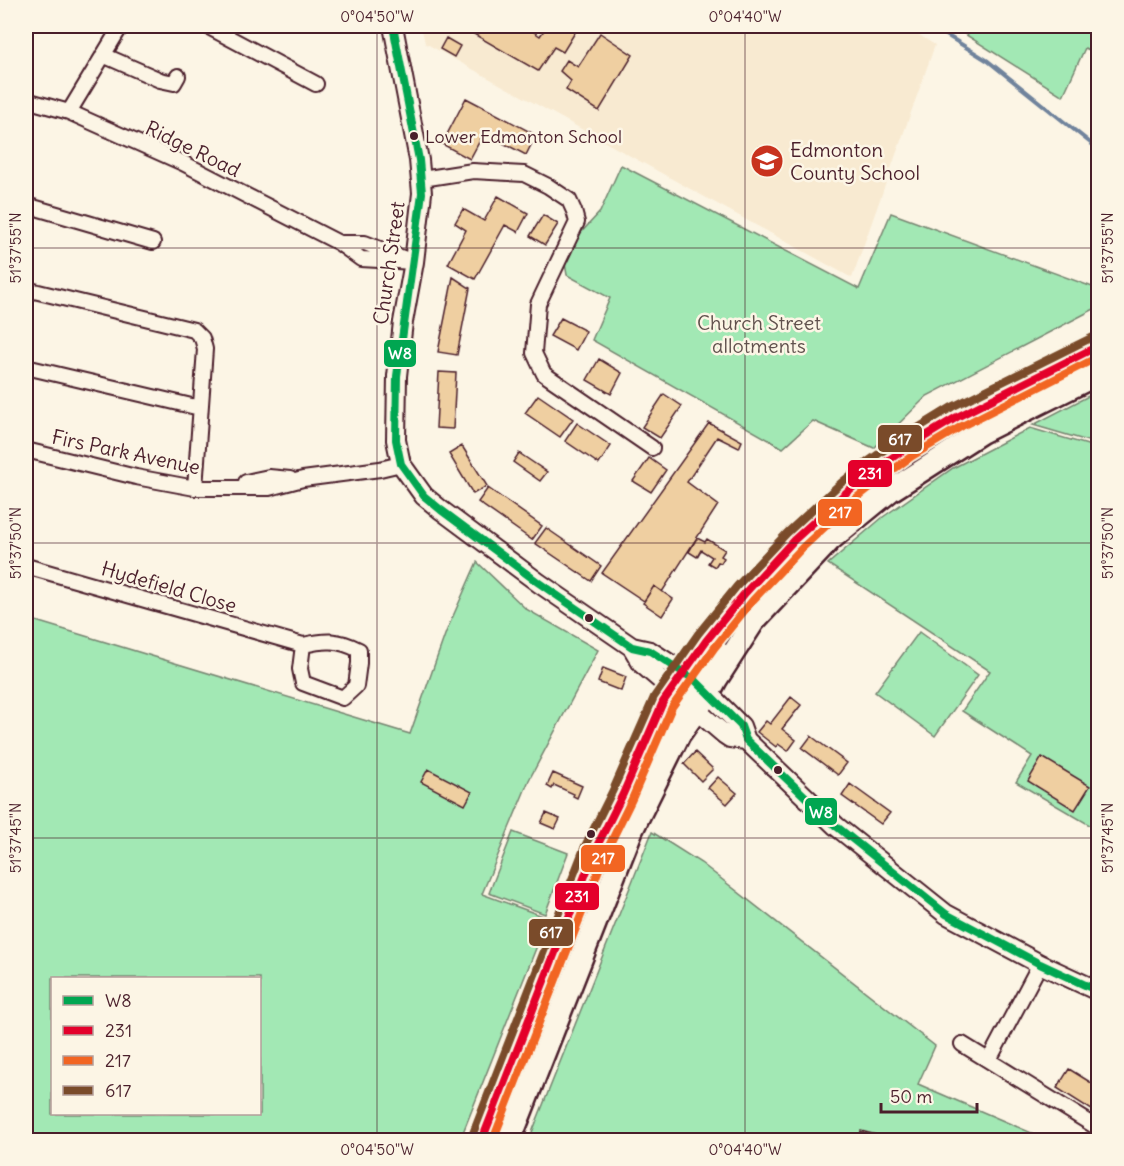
<svg xmlns="http://www.w3.org/2000/svg" width="1124" height="1166" font-family="Delius,sans-serif">
	<style>
		.built { fill: #f8ead1 }
		.green { fill: #a2e8b4; stroke: #768470; stroke-width: 1.5; fill-rule: evenodd }
		.lines { fill: none; stroke-linecap: round; stroke-linejoin: round }
		.stream { stroke: #6f839c; stroke-width: 4 }
		.building { fill: #efcfa1; stroke: #4a1f2b; stroke-width: 1.5 }
		.minor-casing { stroke: #4a1f2b; stroke-width: 18 }
		.major-casing { stroke: #4a1f2b; stroke-width: 22 }
		.highway-casing { stroke: #4a1f2b; stroke-width: 26 }
		.minor { stroke: #fcf5e5; stroke-width: 14 }
		.major { stroke: #fcf5e5; stroke-width: 18 }
		.highway { stroke: #fcf5e5; stroke-width: 21 }
		.bus-1-casing { stroke: #fcf5e5; stroke-width: 12 }
		.bus-2-casing { stroke: #fcf5e5; stroke-width: 12 }
		.bus-3-casing { stroke: #fcf5e5; stroke-width: 12 }
		.bus-4-casing { stroke: #fcf5e5; stroke-width: 12 }
		.bus-1 { stroke: #00a651; stroke-width: 8 }
		.bus-2 { stroke: #e4002b; stroke-width: 8 }
		.bus-3 { stroke: #f26522; stroke-width: 8 }
		.bus-4 { stroke: #7a4b2a; stroke-width: 8 }
		.ticks { fill: none; stroke: #4a1f2b; stroke-width: 1.5; stroke-opacity: 0.45 }
		.bus-dot { fill: #4a1f2b; stroke: #fcf5e5; stroke-width: 2 }
		.labels { text-anchor: middle; stroke-width: 5; stroke-linejoin: round; paint-order: stroke }
		.bus-label { font-size: 18px; fill: #4a1f2b; stroke: #fcf5e5; text-anchor: start }
		.street-label { font-size: 20px; fill: #4a1f2b; stroke: #fcf5e5 }
		.poi-label { font-size: 20px; fill: #4a1f2b; stroke: #fcf5e5; text-anchor: start }
		.park-label { font-size: 20px; fill: #60514d; stroke: #fcf5e5 }
		.line-badge { stroke: #fcf5e5; stroke-width: 2 }
		.badge-label { font-size: 16px; text-anchor: middle; font-weight: bold; fill: #fff }
		.neatline { fill: none; stroke: #4a1f2b; stroke-width: 2 }
		.ticks-label { font-size: 15px; text-anchor: middle; fill: #4a1f2b }
	</style>
	<rect width="100%" height="100%" fill="#fcf5e5"/>
	<filter id="ink" filterUnits="userSpaceOnUse"><feTurbulence type="fractalNoise" baseFrequency=".0167" numOctaves="2"/><feDisplacementMap in="SourceGraphic" scale="12" xChannelSelector="R" yChannelSelector="G"/><feConvolveMatrix kernelMatrix="1 2 1 2 8 2 1 2 1" color-interpolation-filters="sRGB"/></filter>
	<g filter="url(#ink)">
		<path class="built" d="M421 26H905L935 45 852 278 425 43Z"/>
		<path class="green" d="M952 26H1098V54L1085 48 1063 96Z
			M621 165 859 289 891 213 1098 289V307L927 396 874 448 813 421 783 448 592 340 610 298 567 275 563 252 600 212Z
			M1098 391V444L1033 425Z
			M1030 428 1098 448V830L1016 782 1032 756 962 711 990 671 828 564 883 517 953 468Z
			M477 562 526 609 598 650 529 780 482 894 548 918 460 1140H26V618L410 734 446 632ZM52 978H260V1114H52Z
			M919 632 978 675 935 736 875 692Z
			M513 832 568 853 545 914 489 893Z
			M652 832 701 863 935 1046 918 1084 1048 1140H529Z"/>
		<g class="lines">
			<path class="stream" d="M932 26 988 61 1098 149"/>
		</g>
		<path class="building" d="M460 26H525L540 36 547 26H579L563 52 554 47 538 71Z
			M600 33 633 55 599 111 566 90 571 81 560 71 567 60 578 67Z
			M446 38 460 46 454 57 440 49Z
			M466 98 536 135 526 155 484 133 470 159 442 144Z
			M498 196 528 213 518 232 505 225 475 279 448 264 466 230 455 223 463 209 484 221Z
			M543 215 558 224 545 245 530 236Z
			M453 277 470 288 457 355 438 352Z
			M561 318 586 331 576 350 550 336Z
			M599 359 622 373 611 394 587 380Z
			M439 372 456 373 453 429 436 428Z
			M664 394 682 406 660 438 642 427Z
			M538 395 573 419 560 437 525 413Z
			M577 423 611 446 599 464 565 441Z
			M709 423 742 441 739 448 717 437 687 482 718 505 662 592 654 586 644 601 602 573Z
			M462 446 487 486 473 494 449 454Z
			M519 453 547 472 540 481 513 462Z
			M649 458 666 470 651 492 633 481Z
			M488 488 542 526 532 540 478 502Z
			M546 528 601 566 591 581 535 543Z
			M697 538 705 542 707 539 725 550 721 556 724 558 721 563 718 562 715 567 708 563 712 557 701 550 697 557 689 552Z
			M654 586 673 599 662 616 643 603Z
			M603 668 626 677 621 691 598 682Z
			M791 697 801 705 782 729 796 740 788 751 778 744 776 747 757 732 766 721 770 724Z
			M811 736 847 763 838 775 802 748Z
			M695 752 713 769 701 781 684 764Z
			M1042 757 1090 786 1075 810 1028 781Z
			M428 769 472 792 465 805 421 782Z
			M553 773 582 786 577 798 573 796 574 794 554 785 552 789 547 786Z
			M718 777 737 793 727 804 708 788Z
			M850 784 890 813 881 824 842 796Z
			M546 813 560 819 555 829 541 823Z
			M1069 1069 1098 1087V1114L1057 1088Z
			M861 1131 877 1135 876 1140H859Z"/>
		<g class="lines">
			<g class="minor-casing">
				<path id="minor" d="M207 26 316 84
					M103 55 160 80 174 83 178 76
					M26 100 69 112 183 163 339 243 361 259 414 262
					M69 112 121 26
					M422 179 473 171 524 174 548 186 569 200 574 211 577 222 538 304 534 353 544 374 652 448
					M26 205 153 242
					M339 243H365L403 258
					M26 289 194 330 202 338 205 349 195 488
					M26 367 200 408
					M26 450 136 477 195 488H269L303 479 380 469 401 464
					M246 482 269 477 290 479
					M26 566 303 645C325 640 338 639 359 650V663L356 686 343 698 303 683 300 669 303 645
					M962 1044 1098 1128
					M989 1060 1040 964"/>
			</g>
			<g class="major-casing">
				<path id="major" d="M393 26 419 160 422 193 414 262 403 322 397 376 396 440 401 464 424 496 441 510 539 583 632 647 650 651 695 680 741 726 746 740 836 826 946 914 1040 964 1098 991
					M632 647 642 664 724 734 730 738 746 740"/>
			</g>
			<g class="highway-casing">
				<path id="highway" d="M672 688C697 684 704 671 718 652
					M657 744C672 718 677 698 709 693
					M482 1140 595 850C611 821 625 791 638 760 646 741 653 720 663 702 681 673 701 647 722 621 782 546 853 478 937 428 989 397 1045 373 1098 346
					M510 1140 632 830 679 735 709 693 716 680 754 621 830 540 890 491 982 432 1098 374"/>
			</g>
			<use href="#minor" class="minor"/>
			<use href="#major" class="major"/>
			<use href="#highway" class="highway"/>
			<g class="bus-1-casing">
				<path id="bus-1" d="M393 26 419 160 422 193 397 376 396 440 401 464 424 496 441 510 539 583 632 647 650 651 695 680 741 726 746 740 836 826 946 914 1040 964 1098 991"/>
			</g>
			<g class="bus-2-casing">
				<path id="bus-2" d="M482 1140 595 850 623 794 663 702 706 641 745 593 794 540 848 491 876 469 906 448 957 417 1098 346"/>
			</g>
			<g class="bus-3-casing">
				<path id="bus-3" d="M493 1140 605 854 632 799 672 707 715 647 753 600 802 548 855 499 883 477 912 456 962 426 1098 357"/>
			</g>
			<g class="bus-4-casing">
				<path id="bus-4" d="M472 1136 585 846 613 790 654 697 698 634 737 586 787 533 841 483 870 460 900 439 952 407 1093 337"/>
			</g>
			<use href="#bus-1" class="bus-1"/>
			<use href="#bus-2" class="bus-2"/>
			<use href="#bus-3" class="bus-3"/>
			<use href="#bus-4" class="bus-4"/>
		</g>
	</g>
	<path class="ticks" d="M377 26V1140M745 26V1140M26 248H1098M26 543H1098M26 838H1098M26 1134H1098"/>
	<defs>
		<g id="school-disc" transform="scale(1.725)"><circle r="9.5" fill="#c8321e" stroke="#fcf5e5"/><path d="M0-5L7-2L0 1L-7-2ZM-4 1L0 2.5L4 1V4Q0 6-4 4Z" fill="#fff"/></g>
	</defs>
	<g fill-rule="evenodd">
		<use href="#school-disc" x="767" y="161"/>
	</g>
	<g class="bus-dot">
		<circle cx="414" cy="136" r="5"/>
		<circle cx="589" cy="618" r="5"/>
		<circle cx="778" cy="770" r="5"/>
		<circle cx="591" cy="834" r="5"/>
	</g>
	<g class="labels">
		<g class="bus-label">
			<text x="425" y="143">Lower Edmonton School</text>
		</g>
		<g class="street-label">
			<text transform="translate(193 149) rotate(26)" y="7">Ridge Road</text>
			<text transform="translate(389 263) rotate(-82)" y="7">Church Street</text>
			<text transform="translate(126 452) rotate(12)" y="7">Firs Park Avenue</text>
			<text transform="translate(169 587) rotate(16)" y="7">Hydefield Close</text>
		</g>
		<g class="poi-label">
			<text x="790" y="157">Edmonton<tspan x="790" dy="23">County School</tspan></text>
		</g>
		<g class="park-label">
			<text x="759" y="330">Church Street<tspan x="759" dy="23">allotments</tspan></text>
		</g>
	</g>
	<g class="line-badge">
		<rect x="383" y="339" width="34" height="29" rx="6" fill="#00a651"/>
		<rect x="877" y="424" width="46" height="29" rx="6" fill="#7a4b2a"/>
		<rect x="847" y="459" width="46" height="29" rx="6" fill="#e4002b"/>
		<rect x="817" y="498" width="46" height="29" rx="6" fill="#f26522"/>
		<rect x="804" y="797" width="34" height="29" rx="6" fill="#00a651"/>
		<rect x="580" y="844" width="46" height="29" rx="6" fill="#f26522"/>
		<rect x="554" y="882" width="46" height="29" rx="6" fill="#e4002b"/>
		<rect x="528" y="918" width="46" height="29" rx="6" fill="#7a4b2a"/>
	</g>
	<g class="badge-label">
		<text x="400" y="359">W8</text>
		<text x="900" y="445">617</text>
		<text x="870" y="479">231</text>
		<text x="840" y="518">217</text>
		<text x="821" y="818">W8</text>
		<text x="603" y="864">217</text>
		<text x="577" y="902">231</text>
		<text x="551" y="938">617</text>
	</g>
	<rect width="1124" height="1166" fill="none" stroke="#fcf5e5" stroke-width="66"/>
	<rect x="51" y="977" width="210" height="138" fill="#fcf5e5" stroke="#b59f9b" stroke-width="1.5"/>
	<rect x="63" y="996" width="30" height="9" fill="#00a651" stroke="#b59f9b" stroke-width="1.5"/>
	<text x="105" y="1007" font-size="18" fill="#4a1f2b">W8</text>
	<rect x="63" y="1026" width="30" height="9" fill="#e4002b" stroke="#b59f9b" stroke-width="1.5"/>
	<text x="105" y="1037" font-size="18" fill="#4a1f2b">231</text>
	<rect x="63" y="1056" width="30" height="9" fill="#f26522" stroke="#b59f9b" stroke-width="1.5"/>
	<text x="105" y="1067" font-size="18" fill="#4a1f2b">217</text>
	<rect x="63" y="1086" width="30" height="9" fill="#7a4b2a" stroke="#b59f9b" stroke-width="1.5"/>
	<text x="105" y="1097" font-size="18" fill="#4a1f2b">617</text>
	<path d="M881 1103v9h96v-9" fill="none" stroke="#4a1f2b" stroke-width="3"/>
	<text x="890" y="1103" font-size="18" fill="#4a1f2b" stroke="#fcf5e5" stroke-width="4.5" paint-order="stroke">50 m</text>
	<rect x="33" y="33" width="1058" height="1100" class="neatline"/>
	<g class="ticks-label">
		<text x="377" y="22">0°04'50"W</text>
		<text x="745" y="22">0°04'40"W</text>
		<text transform="translate(16 248) rotate(-90)" y="5">51°37'55"N</text>
		<text transform="translate(1108 248) rotate(-90)" y="5">51°37'55"N</text>
		<text transform="translate(16 543) rotate(-90)" y="5">51°37'50"N</text>
		<text transform="translate(1108 543) rotate(-90)" y="5">51°37'50"N</text>
		<text transform="translate(16 838) rotate(-90)" y="5">51°37'45"N</text>
		<text transform="translate(1108 838) rotate(-90)" y="5">51°37'45"N</text>
		<text x="377" y="1155">0°04'50"W</text>
		<text x="745" y="1155">0°04'40"W</text>
	</g>
</svg>
